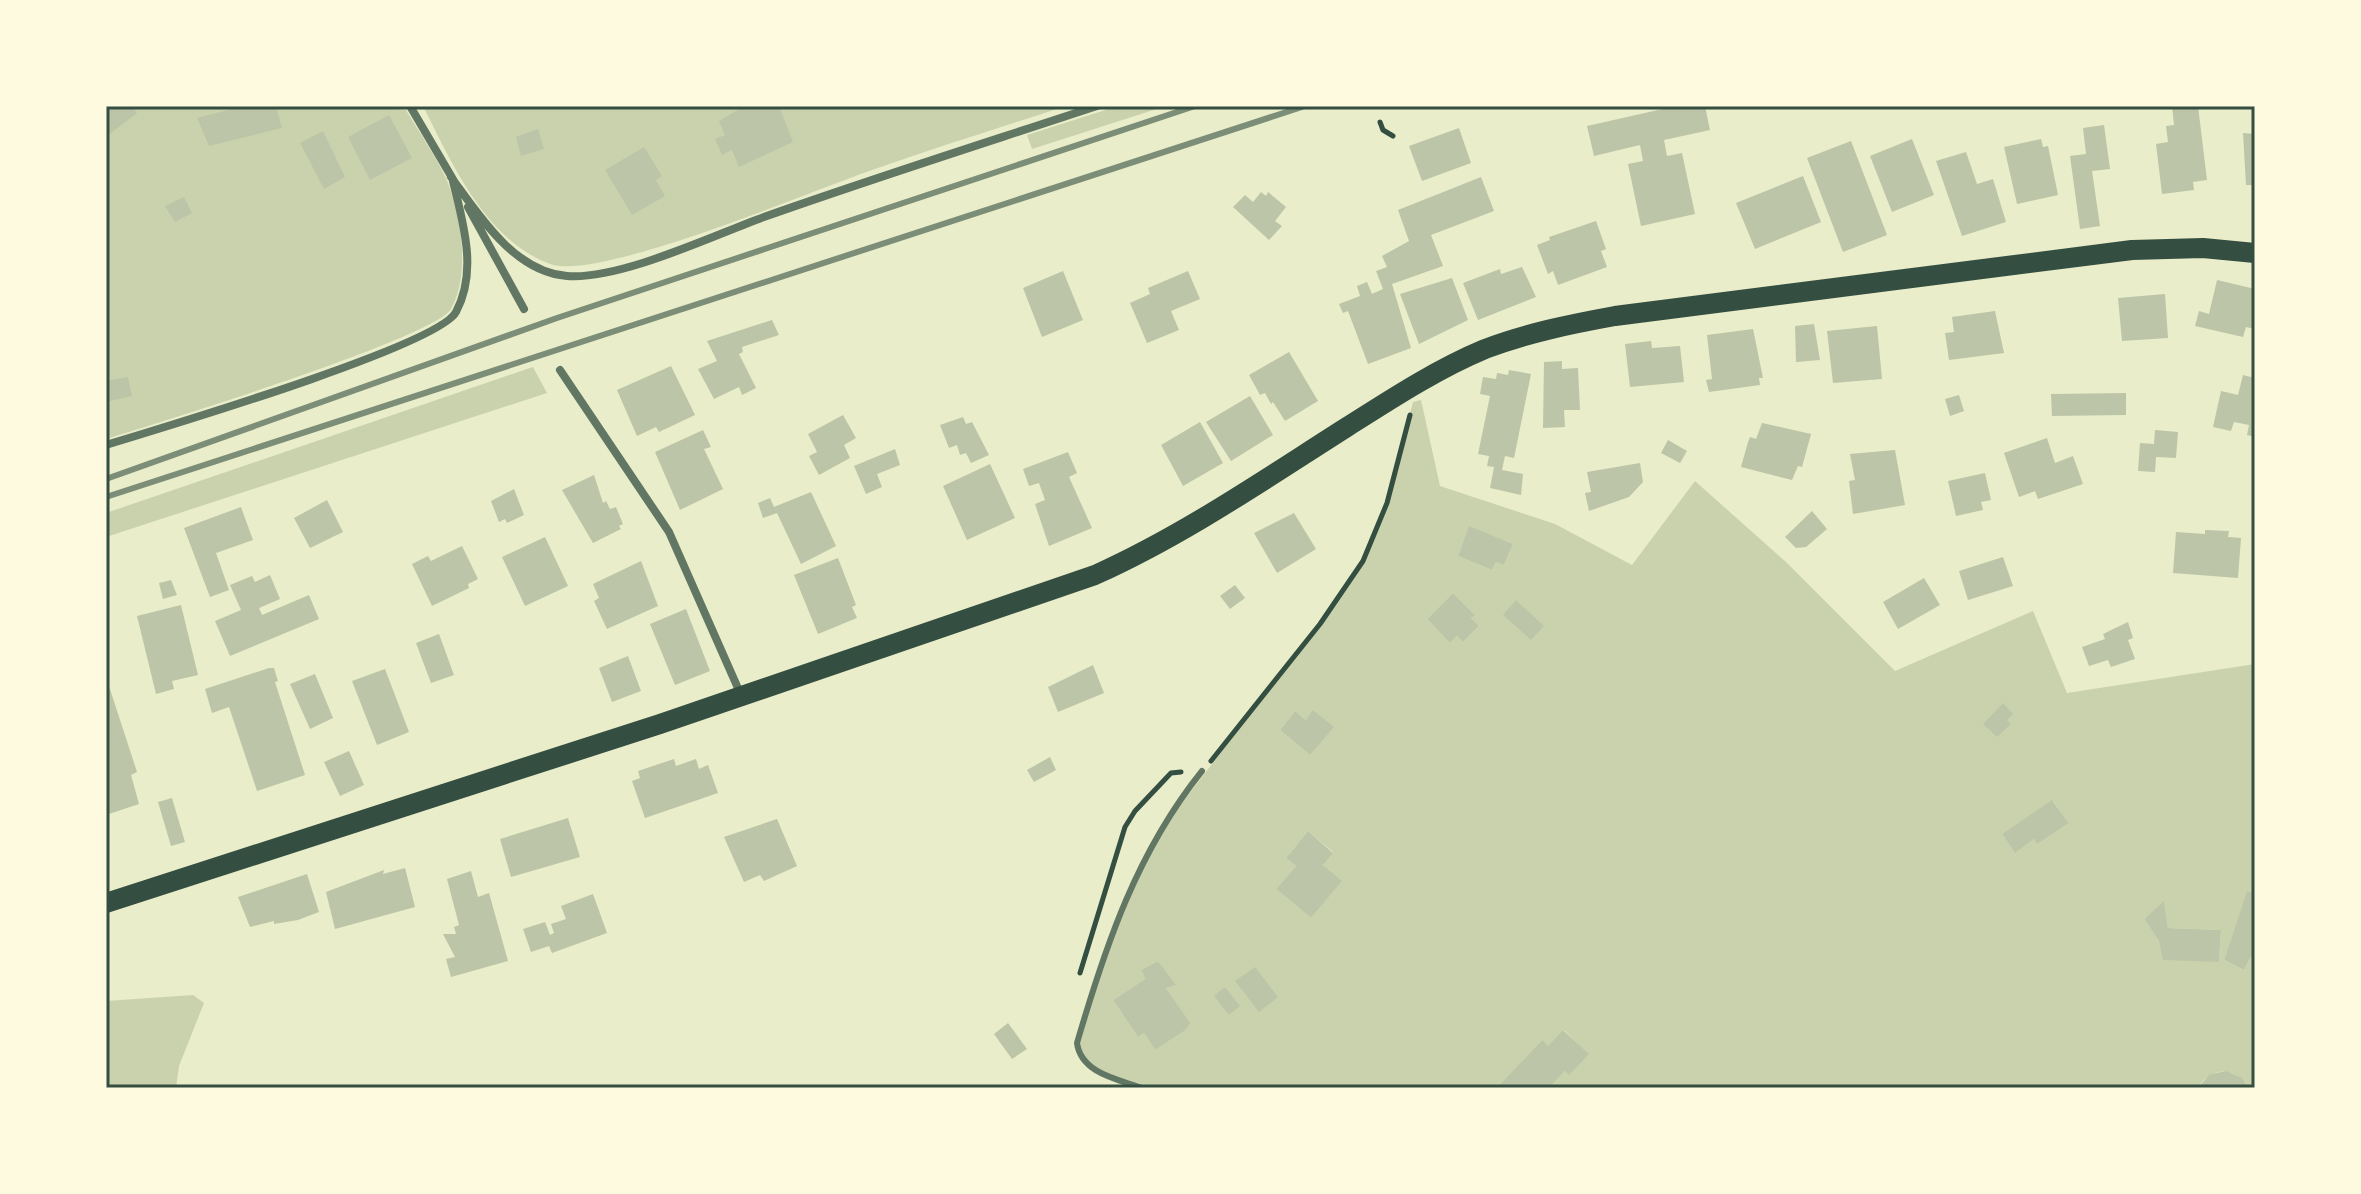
<svg xmlns="http://www.w3.org/2000/svg" width="2361" height="1194" font-family="'Playfair Display',serif">
	<style>
		.green { fill: #cad2ad; fill-rule: evenodd }
		.building { fill: #bcc5a7 }
		.lines { fill: none; stroke-linecap: round; stroke-linejoin: round }
		.path { stroke: #344e41; stroke-width: 5 }
		.service { stroke: #617663; stroke-width: 6 }
		.minor { stroke: #617663; stroke-width: 8 }
		.primary { stroke: #344e41; stroke-width: 20 }
		.rail { stroke: #7c8e77; stroke-width: 6 }
		.neatline { fill: none; stroke: #344e41; stroke-width: 3 }
	</style>
	<rect width="100%" height="100%" fill="#e9edc9"/>
	<path class="green" d="M106 106H354L406 110C419 132 435 155 446 178 461 214 471 273 451 309 434 338 155 424 106 439Z
		M423 106H1066C1002 127 938 147 875 169 816 189 598 282 550 264 485 240 452 163 423 106Z
		M1118 106H1166L1032 149 1027 135Z
		M533 367 547 393 106 537V513Z
		M1421 400 1440 486 1555 524 1632 565 1695 481 1786 562 1895 671 2033 611 2067 693 2255 664V894L2247 892 2224 960 2244 970 2255 949V1088H2248C2236 1066 2211 1066 2198 1088H1549L1565 1071 1569 1074 1588 1054 1564 1030 1548 1046 1541 1041 1498 1088H1143L1090 1069 1077 1043 1111 931 1154 839 1308 640 1363 561 1387 503 1413 402ZM1469 527 1513 544 1504 565 1496 562 1492 570 1458 556ZM1453 593 1474 614 1471 618 1479 626 1463 642 1457 636 1450 643 1427 619ZM1295 711 1306 720 1314 711 1333 727 1310 755 1280 730ZM2053 801 2069 823 2038 843 2034 839 2015 852 2002 834ZM1308 831 1333 852 1323 865 1341 881 1311 918 1276 889 1296 866 1286 858ZM2164 902 2168 928 2221 930 2219 962 2159 941 2144 919ZM1158 961 1175 985 1166 988 1189 1023 1186 1030 1155 1050 1144 1033 1138 1037 1113 1000 1145 979 1141 970Z
		M193 995 204 1003 179 1066 176 1088H106V1001Z"/>
	<path class="building" d="M106 106H132L137 113 106 137Z
		M243 106H276L282 128 209 146 197 118Z
		M744 106H779L793 142 739 167 732 150 722 155 715 139 725 135 719 121Z
		M1676 106H1705L1710 130 1664 140 1667 156 1682 153 1695 214 1641 226 1628 164 1643 161 1640 145 1594 156 1587 126Z
		M2172 106H2198L2207 180 2193 182 2194 190 2162 194 2156 144 2168 142 2166 126 2174 125Z
		M389 115 412 158 370 180 348 137Z
		M2104 125 2110 169 2092 171 2100 226 2080 229 2070 156 2086 154 2083 128Z
		M1459 128 1471 163 1422 181 1409 146Z
		M538 129 544 149 521 156 516 137Z
		M323 131 345 177 324 189 300 143Z
		M2243 133 2255 134V185H2246Z
		M1912 139 1934 195 1892 212 1870 156Z
		M2041 139 2043 147 2048 146 2058 195 2017 204 2004 147Z
		M1851 141 1887 235 1843 252 1807 158Z
		M644 147 662 176 656 180 665 196 632 215 605 170Z
		M1966 152 1977 184 1993 179 2006 222 1962 236 1936 161Z
		M1803 176 1821 222 1755 249 1736 203Z
		M1481 177 1494 211 1431 235 1443 266 1392 284 1411 348 1368 364 1348 311 1343 313 1339 304 1360 296 1357 286 1367 282 1372 294 1383 289 1376 271 1387 267 1382 256 1409 241 1398 210Z
		M1261 192 1266 196 1268 192 1286 207 1275 221 1282 226 1269 240 1233 207 1245 195 1253 202Z
		M184 197 192 213 175 222 165 206Z
		M1596 221 1606 249 1601 251 1607 267 1558 285 1553 271 1548 274 1537 245 1550 240 1549 237Z
		M1522 267 1536 297 1478 320 1463 283 1500 269 1501 274Z
		M1063 271 1083 320 1042 337 1023 288Z
		M1188 271 1200 299 1171 311 1179 330 1147 343 1130 303 1150 294 1148 288Z
		M1452 278 1468 320 1419 344 1400 294Z
		M2217 280 2255 289V329L2246 327 2243 337 2195 326 2199 311 2209 314Z
		M2165 294 2168 338 2122 341 2118 298Z
		M1995 311 2004 353 1949 360 1945 333 1954 332 1952 317Z
		M772 320 779 335 742 347 743 352 739 354 756 388 742 395 739 387 714 399 698 369 717 361 707 341Z
		M1814 324 1820 360 1796 362 1795 326Z
		M1877 326 1882 379 1833 383 1827 331Z
		M1753 329 1763 378H1759L1760 385 1709 392 1706 380 1712 379 1707 335Z
		M1651 341 1652 348 1680 346 1684 382 1630 387 1625 344Z
		M1289 352 1318 401 1285 421 1273 402 1271 404 1265 393 1260 395 1249 375Z
		M1562 361V369L1578 368 1580 410H1564L1565 427 1543 428 1544 362Z
		M671 366 695 415 659 432 656 427 637 436 617 390Z
		M1509 370 1531 374 1514 458 1505 456 1502 470 1523 474 1521 495 1490 488 1494 467 1487 466 1489 456 1478 454 1490 396 1480 394 1483 377 1496 379 1497 373 1508 375Z
		M2243 375 2255 378V437L2247 435 2249 425 2234 422 2231 431 2213 427 2221 391 2238 395Z
		M128 377 132 396 106 402V381Z
		M2126 393V415L2052 416 2051 394Z
		M1959 395 1964 411 1950 416 1945 399Z
		M1250 396 1273 435 1231 461 1206 422Z
		M843 415 856 438 844 445 850 458 819 475 809 456 817 452 808 434Z
		M963 417 966 424 972 422 989 455 971 463 966 453 960 455 957 445 949 448 940 425Z
		M1200 422 1223 463 1183 486 1161 445Z
		M1762 423 1811 434 1802 467 1798 466 1792 480 1741 467 1748 442 1750 437 1756 439Z
		M703 430 711 447 704 449 723 489 680 510 655 452Z
		M2155 430 2178 432 2176 458 2156 457 2155 472 2138 471 2140 443 2154 444Z
		M2047 438 2055 463 2073 456 2083 484 2038 499 2035 491 2019 497 2004 453Z
		M1668 440 1687 451 1680 463 1661 453Z
		M895 449 900 465 877 474 882 487 866 494 854 466Z
		M1895 450 1905 505 1853 514 1849 481 1855 480 1850 454Z
		M1068 452 1077 473 1069 477 1092 528 1049 546 1035 504 1045 500 1039 483 1029 486 1023 469Z
		M1640 463 1643 482 1629 497 1589 511 1585 493 1591 492 1587 472Z
		M990 464 1015 518 967 540 943 486Z
		M1985 473 1991 500 1981 502 1983 510 1956 516 1948 481Z
		M594 475 603 503 606 501 610 509 616 507 623 524 619 526 621 529 593 543 562 490Z
		M514 489 524 515 507 523 505 519 499 522 491 501Z
		M811 492 836 546 801 564 777 513 763 518 758 503 770 498 774 507Z
		M327 500 343 532 310 548 294 518Z
		M241 507 253 540 216 553 229 590 210 597 184 528Z
		M1812 511 1827 529 1806 547 1796 548 1785 537Z
		M1294 513 1316 549 1277 573 1254 533Z
		M1469 526 1513 544 1504 565 1496 562 1492 570 1458 556Z
		M2205 530 2229 531 2228 537 2241 538 2238 578 2173 573 2176 532 2205 534Z
		M545 537 568 586 525 606 502 557Z
		M462 546 478 579 468 584 469 588 432 606 412 564 428 556 431 561Z
		M2003 557 2013 586 1968 600 1959 571Z
		M838 558 856 605 852 607 857 618 818 634 794 575Z
		M641 561 658 606 607 629 594 601 599 598 593 584Z
		M270 575 280 599 259 608 262 615 309 595 319 619 230 656 215 621 241 610 230 585 252 576 255 582Z
		M1924 578 1940 605 1898 629 1883 602Z
		M171 580 177 595 163 599 159 583Z
		M1235 585 1245 598 1230 609 1220 596Z
		M1453 593 1475 615 1471 618 1479 626 1463 642 1457 636 1450 643 1427 619Z
		M1516 600 1544 626 1531 640 1503 615Z
		M181 605 198 675 172 681 174 689 156 694 137 616Z
		M686 609 710 671 675 685 650 624Z
		M2128 622 2133 638 2128 640 2135 659 2111 667 2108 660 2089 666 2082 647 2105 639 2103 634Z
		M439 634 454 675 431 683 416 643Z
		M628 656 641 691 612 702 599 668Z
		M1093 665 1104 693 1058 712 1048 687Z
		M269 668H274L278 681 275 682 305 775 257 791 229 707 212 713 205 689Z
		M385 669 409 732 377 745 352 681Z
		M315 674 333 718 310 729 290 684Z
		M107 680 137 772 131 775 139 804 106 815Z
		M2003 703 2013 714 2007 720 2011 724 1997 737 1983 724Z
		M1313 710 1334 727 1310 755 1280 730 1295 711 1306 720Z
		M349 751 364 785 340 796 324 762Z
		M1050 757 1056 770 1034 782 1027 770Z
		M674 759 676 766 696 759 699 769 708 765 718 793 645 818 632 781 640 778 638 771Z
		M172 798 185 842 171 846 158 802Z
		M2052 800 2069 823 2037 844 2034 839 2015 853 2002 834Z
		M568 818 580 857 511 877 500 839Z
		M777 819 797 866 764 881 760 875 744 882 724 837Z
		M1308 831 1333 853 1323 865 1342 881 1311 918 1276 889 1296 866 1286 858Z
		M405 868 415 907 335 929 326 892 384 870 383 874Z
		M471 871 478 897 489 893 508 961 451 977 446 959 455 957 443 934H456L454 927 459 925 447 879Z
		M307 874 319 912 298 920 274 924V921L250 927 238 897Z
		M2247 891 2255 894V949L2244 970 2224 960Z
		M593 894 607 933 552 953 549 946 531 952 523 929 545 922 550 935 554 933 551 924 566 919 561 906Z
		M2164 901 2168 928 2221 930 2219 962 2163 960 2159 941 2144 919Z
		M1158 961 1176 985 1166 988 1190 1023 1186 1030 1155 1050 1144 1033 1138 1037 1113 1000 1145 979 1141 970Z
		M1255 967 1278 997 1259 1012 1235 981Z
		M1225 987 1240 1006 1229 1015 1214 996Z
		M1008 1023 1027 1049 1012 1059 994 1034Z
		M1563 1030 1589 1054 1569 1075 1565 1071 1549 1088H1497L1542 1040 1548 1046Z
		M2227 1071 2242 1078 2248 1088H2198L2210 1074Z"/>
	<g class="lines">
		<path class="path" d="M1380 122 1383 130 1393 136
			M1211 761 1320 624 1363 561 1387 503 1410 415
			M1080 973 1125 827 1135 811 1171 773 1181 772"/>
		<path class="service" d="M1142 1088C1117 1079 1081 1073 1077 1043 1106 944 1137 852 1202 771"/>
		<path class="minor" d="M410 106 454 181
			M451 177C479 215 514 272 567 276 620 280 712 236 764 217 874 178 985 143 1097 106
			M468 207 524 309
			M560 370 669 532 741 695
			M106 445C158 429 438 346 456 312 478 271 463 223 453 181"/>
		<path class="primary" d="M106 903 660 724 1095 575C1184 535 1265 479 1347 427 1391 399 1437 369 1485 349 1527 333 1571 324 1615 316L2132 250 2203 248 2255 253"/>
		<path class="rail" d="M106 479 557 318 1195 106
			M106 497 1305 106"/>
	</g>
	<rect width="2361" height="1194" fill="none" stroke="#fefae0" stroke-width="216"/>
	<rect x="108" y="108" width="2145" height="978" class="neatline"/>
</svg>
